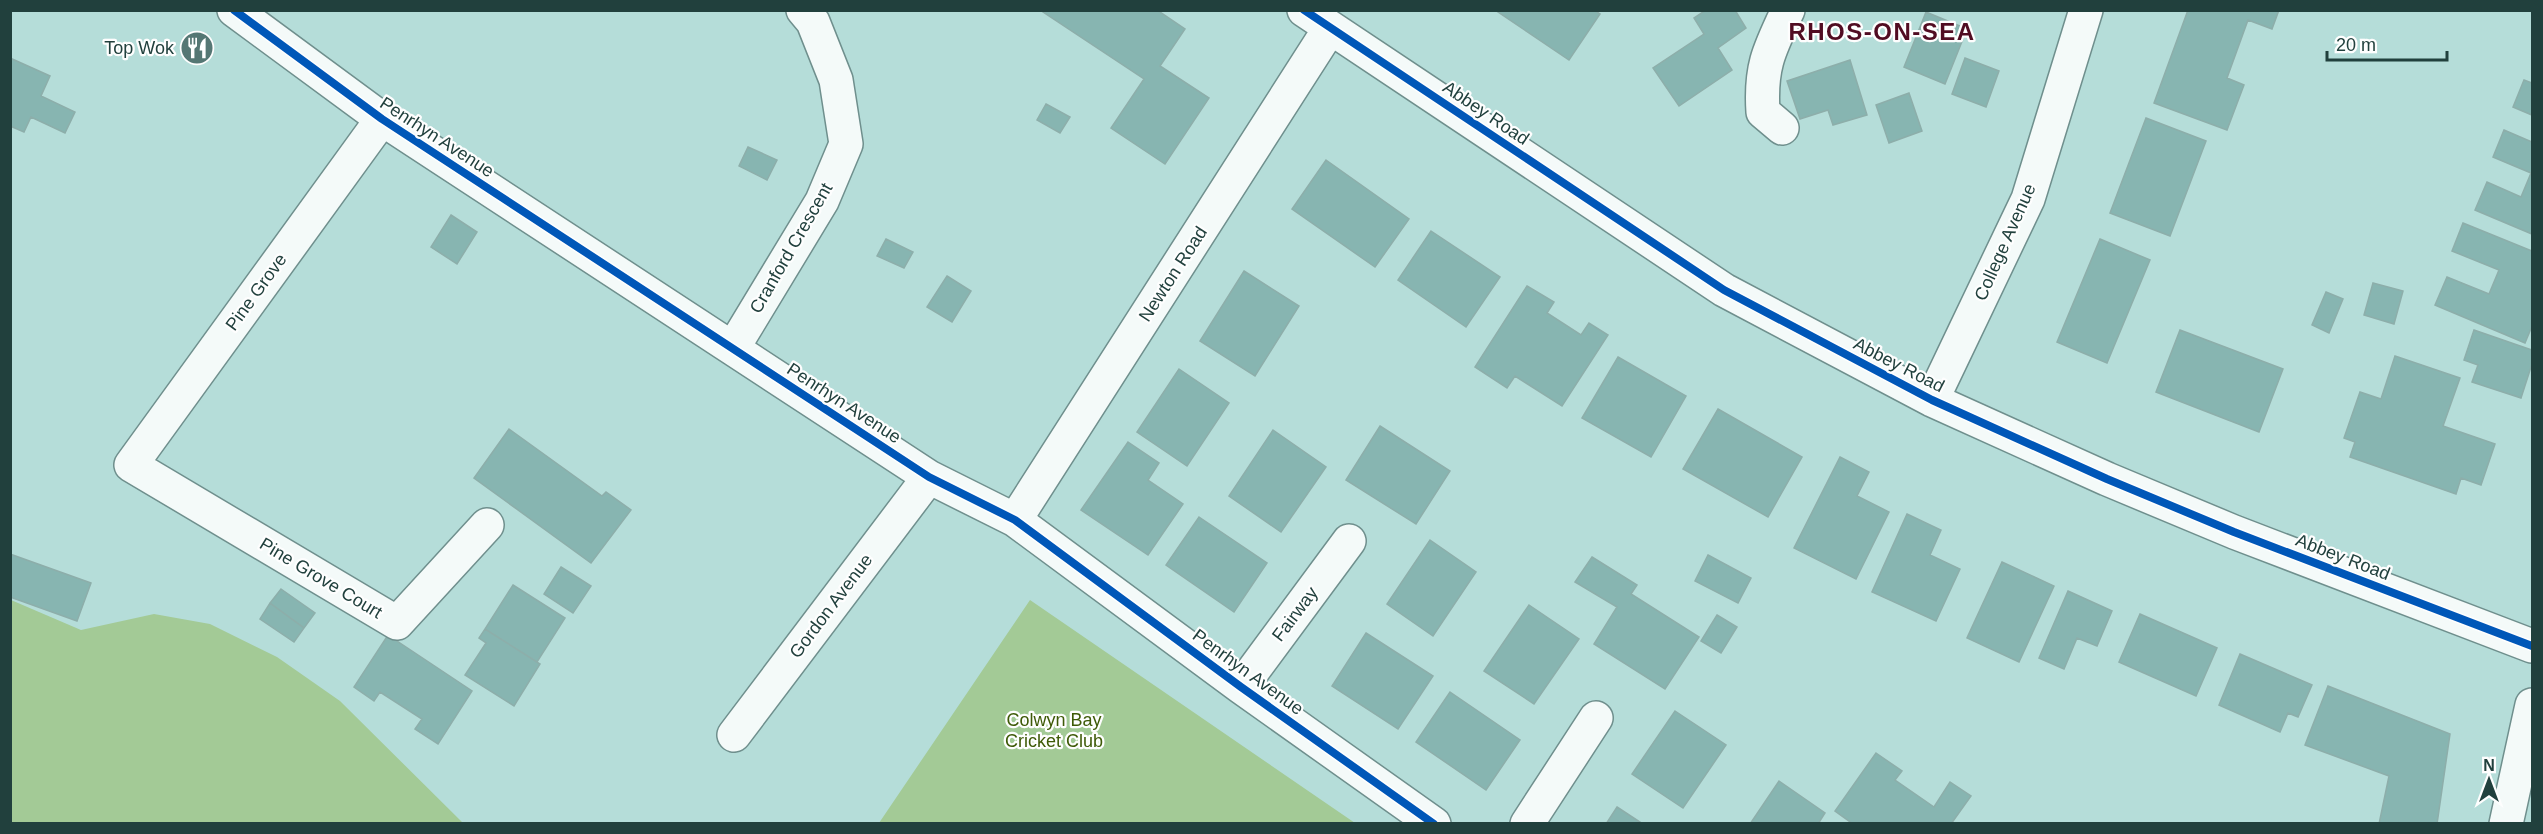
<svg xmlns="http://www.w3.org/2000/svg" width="2543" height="834" font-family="Helvetica,sans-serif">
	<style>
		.green { fill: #a3ca96 }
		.building { fill: #87b5b1; stroke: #8daeaa; stroke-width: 1.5 }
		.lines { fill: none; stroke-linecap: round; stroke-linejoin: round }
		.street-casing { stroke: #6f8f8d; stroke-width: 36 }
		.street { stroke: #f4faf9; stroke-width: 33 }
		.cycleway-casing { stroke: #fefefe; stroke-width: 11 }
		.cycleway { stroke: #0057b8; stroke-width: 8 }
		.labels { text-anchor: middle; stroke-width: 4.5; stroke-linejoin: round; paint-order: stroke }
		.poi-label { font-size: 18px; fill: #21403d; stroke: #fefefe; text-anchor: end }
		.street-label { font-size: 18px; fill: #21403d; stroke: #fefefe }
		.park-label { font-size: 18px; fill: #3e5a07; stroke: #fefefe }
		.district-label { font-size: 24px; font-weight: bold; letter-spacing: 1.5px; fill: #510c22; stroke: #fefefe }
	</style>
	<rect width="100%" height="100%" fill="#b5ddd9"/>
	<path class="green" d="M11 600 81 630 154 614 210 624 277 657 340 701 463 823H11Z
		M1030 600 1355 823H879Z"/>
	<path class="building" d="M1040 10H1157L1185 29 1160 66 1209 98 1165 164 1111 128 1144 79Z
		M1495 10H1594L1600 14 1569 60Z
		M1706 10H1735L1746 28 1718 48 1732 70 1679 106 1653 68 1704 34 1694 18Z
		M2188 10H2279L2272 29 2248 20 2227 78 2244 85 2227 130 2154 103Z
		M1926 12 1967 29 1945 84 1904 67Z
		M10 58 50 76 41 96 75 112 65 133 31 117 24 132 10 126Z
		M1965 58 1999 71 1986 107 1952 94Z
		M1850 60 1867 115 1833 125 1828 110 1800 119 1787 81Z
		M2524 80 2532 83V115L2513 107Z
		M1909 93 1922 131 1889 143 1876 105Z
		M1046 104 1070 117 1060 133 1037 120Z
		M2146 118 2206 141 2170 236 2110 213Z
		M2504 130 2532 142V234L2475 210 2487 182 2521 197 2531 173 2493 157Z
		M748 147 777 160 767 180 739 166Z
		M1326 160 1409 219 1375 267 1292 209Z
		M451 215 477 232 457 264 431 247Z
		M2463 223 2532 251V326L2525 343 2435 305 2447 277 2489 294 2499 270 2452 251Z
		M1431 231 1500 277 1466 327 1398 280Z
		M886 239 913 252 904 268 877 256Z
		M2100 239 2150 260 2107 363 2057 342Z
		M1244 271 1299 306 1255 376 1200 341Z
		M947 276 971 291 952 322 927 307Z
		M2373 283 2403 291 2394 324 2364 315Z
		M1527 286 1554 302 1547 313 1581 335 1589 323 1608 335 1562 406 1515 376 1507 388 1475 367Z
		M2326 292 2343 299 2329 333 2312 325Z
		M2180 330 2283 369 2259 432 2156 392Z
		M2474 330 2532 350V364L2521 398 2472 382 2478 365 2464 360Z
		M2395 356 2460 378 2443 426 2495 444 2481 485 2461 478 2456 494 2350 457 2355 442 2344 438 2360 392 2381 399Z
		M1618 357 1686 396 1651 457 1582 418Z
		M1179 369 1229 403 1187 466 1137 432Z
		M1718 409 1802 457 1768 517 1683 469Z
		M1380 426 1450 471 1416 524 1346 480Z
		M509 429 602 496 606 492 631 510 591 563 474 478Z
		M1273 430 1326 467 1281 532 1229 496Z
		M1128 442 1159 463 1148 480 1183 504 1148 555 1081 510Z
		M1840 457 1869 472 1857 496 1889 512 1856 579 1794 548Z
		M1907 514 1941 530 1930 555 1960 569 1936 621 1872 592Z
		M1199 517 1267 563 1234 612 1166 565Z
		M1430 540 1476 572 1433 636 1387 604Z
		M10 554 91 583 77 621 10 597Z
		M1708 555 1751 578 1738 603 1695 581Z
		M1592 557 1637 585 1631 594 1699 637 1665 689 1594 644 1617 607 1575 582Z
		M2002 562 2054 586 2019 662 1967 638Z
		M561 567 591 586 573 613 544 594Z
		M513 585 565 618 537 662 485 629Z
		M281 589 315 613 304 628 270 603Z
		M2068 591 2112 611 2097 646 2077 638 2064 669 2039 658Z
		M270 603 304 628 294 642 260 619Z
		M1529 605 1579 639 1534 704 1484 671Z
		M2140 614 2217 648 2196 696 2119 662Z
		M1717 615 1737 627 1721 653 1701 641Z
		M485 629 540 664 514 706 465 675 486 643 479 638Z
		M1366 633 1433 676 1398 729 1332 686Z
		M388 635 472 691 438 744 415 729 422 719 380 692 374 701 354 687Z
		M2240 654 2312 685 2298 717 2288 713 2280 732 2219 705Z
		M2328 686 2450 734 2437 824H2379L2389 776 2305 745Z
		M1450 692 1520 740 1486 790 1416 742Z
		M1675 711 1726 745 1683 808 1632 774Z
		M1876 753 1902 771 1895 780 1934 807 1950 782 1971 796 1951 824H1853L1835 811Z
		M1779 781 1825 813 1818 824H1750Z
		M1617 807 1643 824H1606Z"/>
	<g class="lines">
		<g class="street-casing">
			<path id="street" d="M234 10 382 119 929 477 1015 520 1241 687 1434 824
				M1304 10 1724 290 1932 400 2107 479 2234 532 2532 646
				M382 119 131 465 397 623 487 525
				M1782 128 1763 112C1760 67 1769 50 1788 10
				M733 348 822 201 846 144 836 80 813 22 803 10
				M1932 400 2028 199 2086 10
				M1015 520 1330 28
				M1241 687 1349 541
				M734 735 929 477
				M1527 824 1596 718
				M2506 824 2532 705"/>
		</g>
		<use href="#street" class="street"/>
		<g class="cycleway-casing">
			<path id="cycleway" d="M234 10 382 119 929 477 1015 520 1241 687 1434 824
				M1304 10 1724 290 1932 400 2107 479 2234 532 2532 646"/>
		</g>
		<use href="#cycleway" class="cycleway"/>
	</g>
	<defs>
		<g id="restaurant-disc" transform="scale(1.725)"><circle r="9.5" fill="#557774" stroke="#fefefe"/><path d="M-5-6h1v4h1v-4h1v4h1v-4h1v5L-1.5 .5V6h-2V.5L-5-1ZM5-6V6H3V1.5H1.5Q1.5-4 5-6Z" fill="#fff"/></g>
	</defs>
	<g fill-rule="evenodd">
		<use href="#restaurant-disc" x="197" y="48"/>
	</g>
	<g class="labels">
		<g class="poi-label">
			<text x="174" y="54">Top Wok</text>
		</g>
		<g class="street-label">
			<text transform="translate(1486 113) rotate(34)" y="6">Abbey Road</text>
			<text transform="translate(437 137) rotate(33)" y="6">Penrhyn Avenue</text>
			<text transform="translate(2005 242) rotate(-66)" y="6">College Avenue</text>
			<text transform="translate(791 248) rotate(-60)" y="6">Cranford Crescent</text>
			<text transform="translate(1173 274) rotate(-57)" y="6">Newton Road</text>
			<text transform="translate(256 292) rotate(-54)" y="6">Pine Grove</text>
			<text transform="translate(1899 365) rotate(27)" y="6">Abbey Road</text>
			<text transform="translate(844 403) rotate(33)" y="6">Penrhyn Avenue</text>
			<text transform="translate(2343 557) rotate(21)" y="6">Abbey Road</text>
			<text transform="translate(321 578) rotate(31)" y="6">Pine Grove Court</text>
			<text transform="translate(831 606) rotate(-53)" y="6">Gordon Avenue</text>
			<text transform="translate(1295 614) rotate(-53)" y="6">Fairway</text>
			<text transform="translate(1248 672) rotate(36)" y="6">Penrhyn Avenue</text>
		</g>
		<g class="park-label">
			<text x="1054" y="726">Colwyn Bay<tspan x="1054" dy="21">Cricket Club</tspan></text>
		</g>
		<g class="district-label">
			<text x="1882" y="40">RHOS-ON-SEA</text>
		</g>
	</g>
	<rect width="2543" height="834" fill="none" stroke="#21403d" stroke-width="24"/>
	<g transform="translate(2489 780)" stroke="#fefefe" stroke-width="4.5" paint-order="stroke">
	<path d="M0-4.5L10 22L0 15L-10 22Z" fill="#21403d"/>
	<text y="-9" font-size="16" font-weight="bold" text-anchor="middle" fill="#21403d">N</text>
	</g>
	<path d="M2327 51v9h120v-9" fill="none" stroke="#21403d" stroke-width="3"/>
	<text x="2336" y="51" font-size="18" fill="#21403d" stroke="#fefefe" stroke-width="4.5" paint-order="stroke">20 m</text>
</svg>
